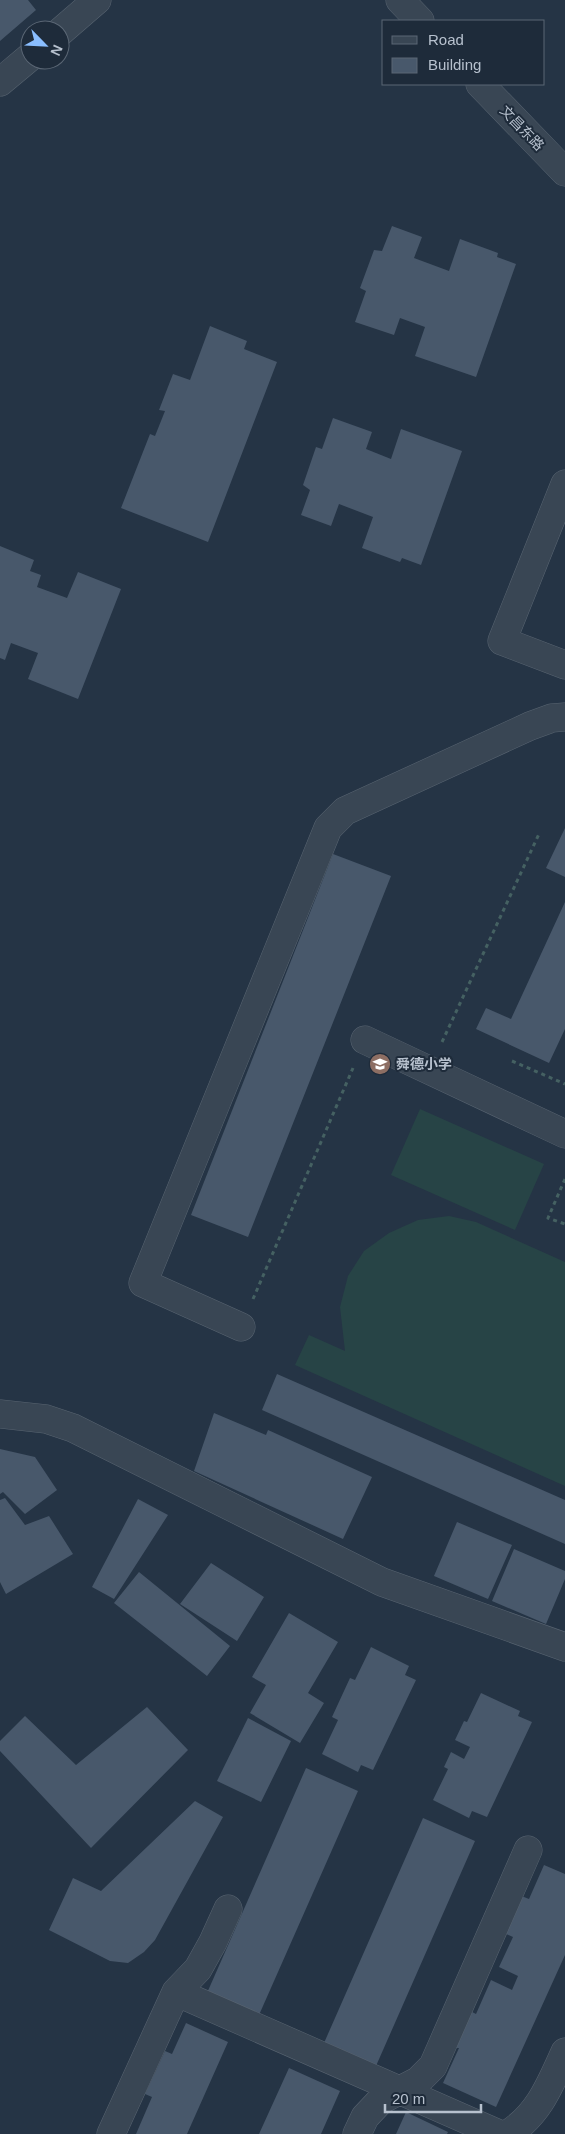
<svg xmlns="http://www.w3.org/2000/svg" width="565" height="2134" font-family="Arial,'Noto Sans SC',sans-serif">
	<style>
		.grass { fill: #274446 }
		.building { fill: #48586b }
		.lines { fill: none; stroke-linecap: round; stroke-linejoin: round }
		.minor-casing { stroke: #586471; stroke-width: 29 }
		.path { stroke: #456162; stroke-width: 3; stroke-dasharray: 4 4; stroke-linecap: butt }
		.minor { stroke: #394654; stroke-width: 28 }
		.labels { text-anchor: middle; stroke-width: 4; stroke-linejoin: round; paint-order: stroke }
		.street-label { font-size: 14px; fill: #b7c1ce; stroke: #1e2b3a }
		.poi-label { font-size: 14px; font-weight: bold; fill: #b7c1ce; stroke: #1e2b3a; text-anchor: start }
	</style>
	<rect width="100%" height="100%" fill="#253445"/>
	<path class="grass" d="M420 1109 544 1164 515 1230 391 1175Z
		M449 1216 476 1222 565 1262V1486L295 1365 309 1335 345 1351 340 1307 348 1276 364 1251 389 1233 418 1220Z"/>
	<path class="building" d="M0 0H28L36 10 0 41Z
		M392 226 422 237 414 258 449 271 460 239 498 253 497 257 516 264 476 377 415 356 425 327 400 318 394 335 355 322 366 291 360 288 374 250 382 251Z
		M210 326 247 341 244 349 277 362 208 542 121 508 150 434 155 436 165 411 159 410 173 374 190 380Z
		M333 418 372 432 366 449 391 459 401 429 462 451 421 565 402 558 400 562 362 548 373 517 339 504 331 526 301 515 310 490 303 485 316 447 322 449Z
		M0 546 34 560 30 571 41 575 37 587 67 598 78 572 121 589 78 699 28 679 38 653 11 643 5 660 0 658Z
		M565 828V877L546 868Z
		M333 854 391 876 248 1237 191 1215Z
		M565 902V1029L549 1063 476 1029 486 1008 511 1019Z
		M277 1374 565 1500V1544L262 1410Z
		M214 1413 266 1435 268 1430 372 1477 343 1539 194 1471Z
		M0 1449 35 1457 57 1490 25 1514 3 1492 0 1494Z
		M5 1498 25 1525 49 1516 73 1554 6 1594 0 1582V1500Z
		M138 1499 168 1515 114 1599 92 1587Z
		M457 1522 512 1545 488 1599 434 1576Z
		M514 1549 565 1571V1579L546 1624 492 1601Z
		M211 1563 264 1597 237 1641 180 1604Z
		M139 1572 230 1646 207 1676 114 1603Z
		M289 1613 338 1642 308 1693 324 1703 300 1743 250 1713 266 1685 252 1677Z
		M371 1647 409 1666 405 1675 416 1680 373 1770 361 1765 358 1772 322 1754 338 1720 332 1717 350 1678 355 1680Z
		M481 1693 520 1711 518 1716 532 1722 487 1817 472 1811 469 1818 433 1800 448 1769 444 1767 451 1752 464 1759 470 1747 455 1740 464 1721 467 1722Z
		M147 1707 188 1750 91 1848 0 1751V1741L25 1716 76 1765Z
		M248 1718 291 1741 261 1802 217 1781Z
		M306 1768 358 1791 259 2015 207 1993Z
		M195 1801 223 1817 155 1940 144 1952 128 1963 110 1961 49 1930 73 1878 101 1891Z
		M423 1818 475 1841 376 2066 324 2043Z
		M544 1865 565 1874V1955L496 2107 443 2083 459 2048H451L468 2010 476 2014 491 1980 512 1990 518 1976 499 1967 513 1937 502 1932 519 1895 529 1899Z
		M186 2023 228 2042 187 2134H136L152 2097 145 2094 165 2051 172 2054Z
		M289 2068 340 2091 321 2134H259Z
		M406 2112 448 2132 447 2134H396Z"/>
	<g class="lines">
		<g class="minor-casing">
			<path id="minor" d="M400 0 420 21
				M60 32 97 0
				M0 82 30 57
				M480 84 565 172
				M565 484 502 641 565 665
				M365 1040 565 1134
				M241 1327 143 1283 328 828 345 811 530 726 552 718 565 717
				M0 1414 46 1419 73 1428 382 1582 565 1647
				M176 1992 499 2134
				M111 2134 176 1992 198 1969 213 1942 228 1909
				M357 2134 365 2117 381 2100 418 2081 433 2066 528 1850
				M508 2134C539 2114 550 2085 565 2052"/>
		</g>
		<path class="path" d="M442 1042 539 834
			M512 1061 565 1084
			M565 1179 548 1218 565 1224
			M253 1299 353 1068"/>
		<use href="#minor" class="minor"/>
	</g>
	<defs>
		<g id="school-disc" transform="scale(1.125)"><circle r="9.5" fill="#8d6e63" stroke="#1e2b3a"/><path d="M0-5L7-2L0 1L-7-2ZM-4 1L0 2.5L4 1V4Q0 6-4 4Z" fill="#fff"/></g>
	</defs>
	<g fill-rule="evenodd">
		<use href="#school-disc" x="380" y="1064"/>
	</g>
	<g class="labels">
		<g class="street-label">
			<text transform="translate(522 128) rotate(46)" y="5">文昌东路</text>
		</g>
		<g class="poi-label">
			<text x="396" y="1069">舜德小学</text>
		</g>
	</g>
	<rect x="382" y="20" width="162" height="65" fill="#1e2b3a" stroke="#5b6775"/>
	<rect x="392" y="36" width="25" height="8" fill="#394654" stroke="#5b6775"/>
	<text x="428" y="45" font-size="15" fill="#b7c1ce">Road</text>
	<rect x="392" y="58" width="25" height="15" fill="#48586b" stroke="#5b6775"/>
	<text x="428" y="70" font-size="15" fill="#b7c1ce">Building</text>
	<g transform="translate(45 45) rotate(114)"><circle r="24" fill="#1e2b3a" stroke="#5b6775"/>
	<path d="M0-4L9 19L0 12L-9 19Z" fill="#8abeff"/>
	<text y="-8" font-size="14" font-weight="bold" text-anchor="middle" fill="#b7c1ce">N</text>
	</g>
	<path d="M385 2104v8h96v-8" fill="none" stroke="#b7c1ce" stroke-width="2.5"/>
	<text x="392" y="2104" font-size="15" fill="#b7c1ce" stroke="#1e2b3a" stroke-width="4" paint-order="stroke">20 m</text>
</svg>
